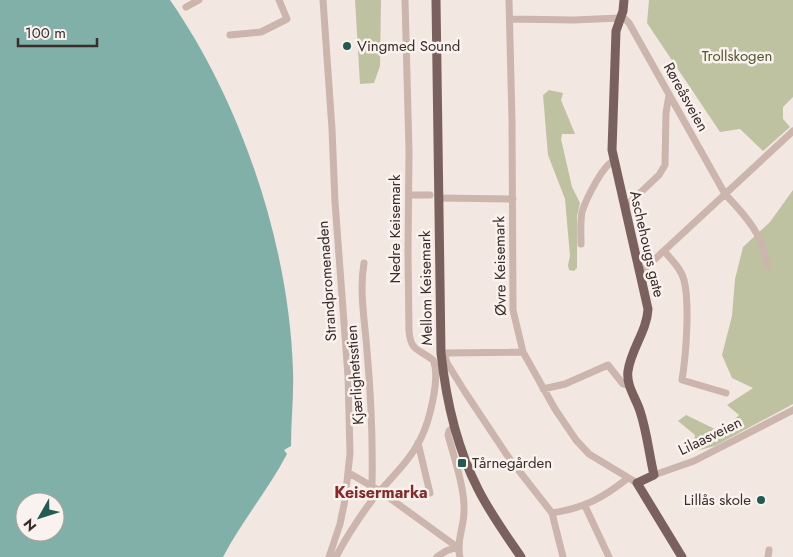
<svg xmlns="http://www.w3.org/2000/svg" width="793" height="557" font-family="Jost,sans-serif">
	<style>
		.green { fill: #bec2a1 }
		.water { fill: #81b0a8; fill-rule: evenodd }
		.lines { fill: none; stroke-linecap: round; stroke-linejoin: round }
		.minor { stroke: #cbb5ad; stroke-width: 7 }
		.major { stroke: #7b615d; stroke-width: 9 }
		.poi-dot { fill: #215b53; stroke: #faf2ee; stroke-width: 2 }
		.labels { text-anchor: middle; stroke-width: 5; stroke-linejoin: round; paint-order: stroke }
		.poi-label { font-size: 15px; fill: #3a2d2b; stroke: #faf2ee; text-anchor: start }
		.park-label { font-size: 15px; fill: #515830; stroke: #faf2ee }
		.street-label { font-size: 15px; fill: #3a2d2b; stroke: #faf2ee }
		.neighbourhood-label { font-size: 16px; font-weight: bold; fill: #872a26; stroke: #faf2ee }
	</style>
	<rect width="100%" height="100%" fill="#f3e7e1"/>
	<path class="green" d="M355 0H381L380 66 374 83 360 84Z
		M649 0H793V97L783 107V119L790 127 763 151 740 129 720 132 647 23Z
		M549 90 563 93 561 100 575 134H562L561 139 572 187 580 203 577 216V268L574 271 569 270 568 265 570 256 565 199 548 155 543 95Z
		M793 190V404L715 446 692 452 695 435 678 421 686 415 721 432 739 415 727 405 753 388 732 378 722 355 732 316 735 279 743 247 770 222Z"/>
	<path class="water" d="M0 0H170C241 102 289 244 293 370 294 395 291 420 291 446L284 450 287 454C268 490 242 521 223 557H0ZM25 502H55V532H25Z"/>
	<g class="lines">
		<path class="minor" d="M323 0 332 129 335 202 348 376 350 453 345 500 340 524 329 557
			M509 0 512 121 513 310 523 352 555 409 576 440 589 454 637 483
			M186 7 199 0
			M511 19 574 20 620 18 625 19 629 23 725 194C745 215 765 237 767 266
			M230 35 261 32 287 19 279 0
			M409 195H430
			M439 198 513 199
			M625 207 659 175 665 165 666 113 669 95
			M581 244C581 234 580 223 582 212 586 199 602 167 613 161
			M664 251C672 260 681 269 684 280 690 304 686 355 682 380L726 393
			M364 263C359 292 365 322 367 351 371 396 373 441 372 486
			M640 273 793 131
			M444 353 447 363 465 392 509 458 552 513C584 508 603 498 628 478
			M445 353 523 352
			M543 389 565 384 608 365 623 384 630 386
			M454 427 449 431 448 435C454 457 465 489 464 511 464 527 456 542 460 557
			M418 443 430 493
			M349 473 380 491 457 547
			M654 475 694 461 793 410
			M585 506 609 557
			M552 513 563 557
			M336 557C345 539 365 508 378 493 393 476 411 459 421 438 429 422 441 377 433 360 418 348 411 352 409 331L408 252 409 151 405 0
			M437 557 446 551 457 547
			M768 557 769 550"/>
		<path class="major" d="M436 0 441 353C446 400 456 446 478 489 490 513 506 535 521 557
			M624 0 623 11 616 31 612 150 648 309C647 331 631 349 628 371 626 386 636 398 640 411 647 432 649 454 654 475L637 483 682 557"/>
	</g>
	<g class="poi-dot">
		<circle cx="347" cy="46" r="5"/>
		<rect x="457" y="458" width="10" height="10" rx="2.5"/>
		<circle cx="761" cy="500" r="5"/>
	</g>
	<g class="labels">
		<g class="poi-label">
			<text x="357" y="51">Vingmed Sound</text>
			<text x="472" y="468">Tårnegården</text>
			<text x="751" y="505" text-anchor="end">Lillås skole</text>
		</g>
		<g class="park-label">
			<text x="737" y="61">Trollskogen</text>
		</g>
		<g class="street-label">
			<text transform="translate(686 97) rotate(61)" y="5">Røreåsveien</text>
			<text transform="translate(395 229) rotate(-90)" y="5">Nedre Keisemark</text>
			<text transform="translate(647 244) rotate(77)" y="5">Aschehougs gate</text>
			<text transform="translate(500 266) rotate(-91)" y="5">Øvre Keisemark</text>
			<text transform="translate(327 281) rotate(-94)" y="5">Strandpromenaden</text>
			<text transform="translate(426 288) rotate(-91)" y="5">Mellom Keisemark</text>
			<text transform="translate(355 375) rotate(-94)" y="5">Kjærlighetsstien</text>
			<text transform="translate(710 436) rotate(-26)" y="5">Lilaasveien</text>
		</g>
		<g class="neighbourhood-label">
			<text x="381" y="498">Keisermarka</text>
		</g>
	</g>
	<g transform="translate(40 517) rotate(231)"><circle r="24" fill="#faf2ee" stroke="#ada3a0"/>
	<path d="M0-4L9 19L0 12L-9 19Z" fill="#215b53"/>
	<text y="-8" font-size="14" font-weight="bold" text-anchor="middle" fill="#3a2d2b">N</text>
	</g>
	<path d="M18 38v8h79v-8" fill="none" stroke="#3a2d2b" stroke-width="2.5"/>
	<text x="25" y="38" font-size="15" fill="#3a2d2b" stroke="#faf2ee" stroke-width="4" paint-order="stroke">100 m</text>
</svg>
